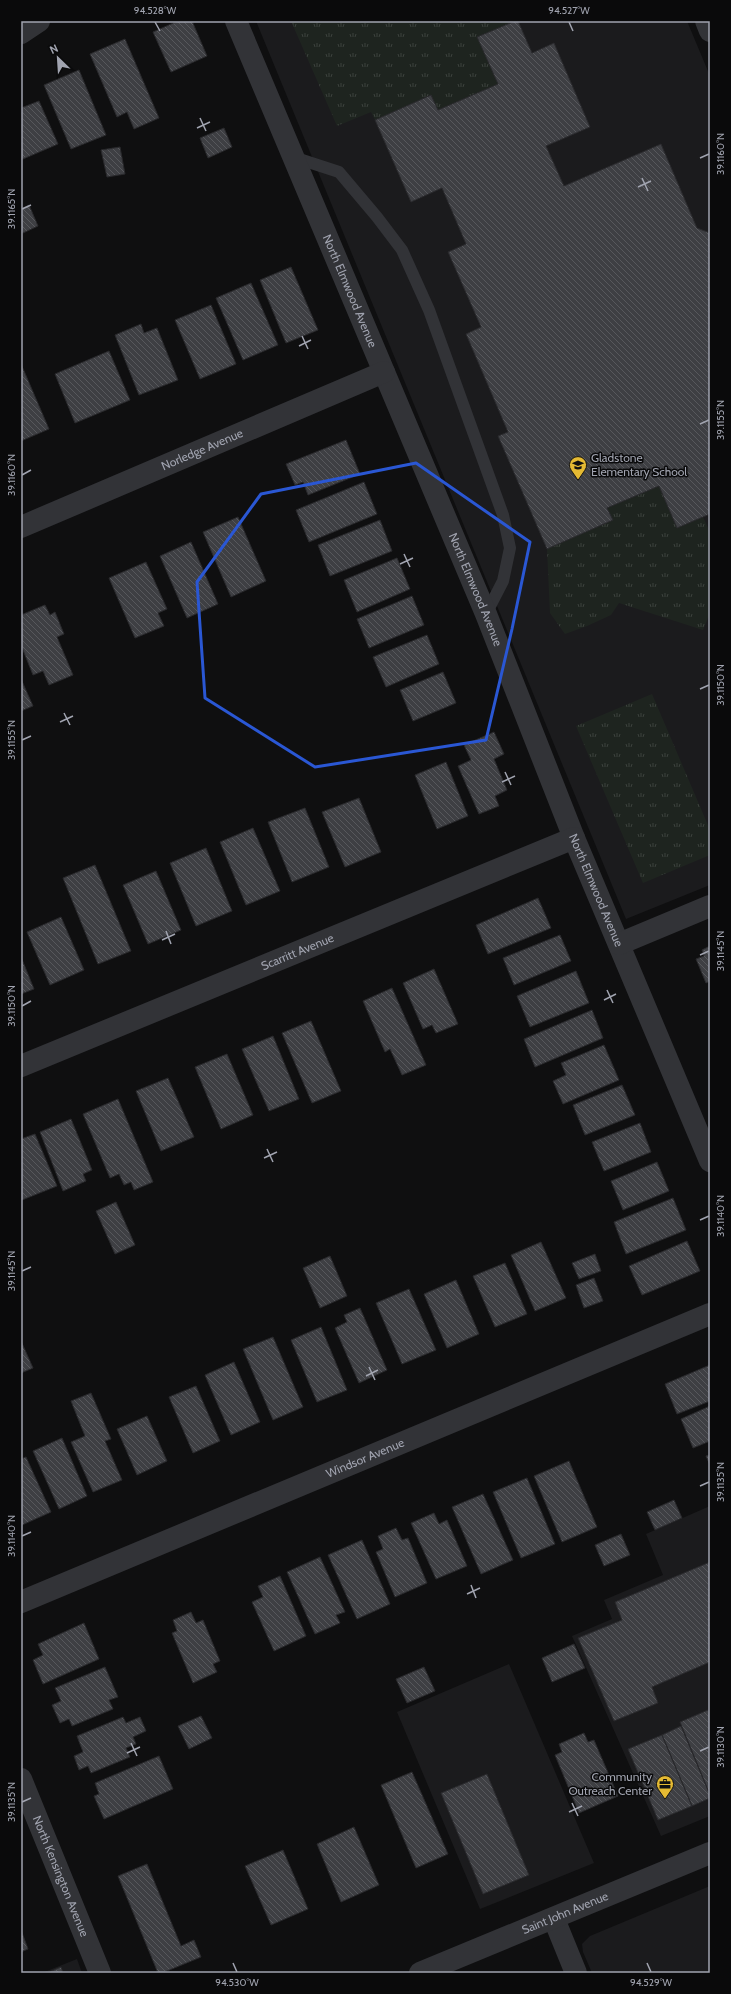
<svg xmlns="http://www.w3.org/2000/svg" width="731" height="1994" font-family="Cabin,sans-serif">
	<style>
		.built { fill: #1b1b1d }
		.park { fill: url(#park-tufts) }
		.building { fill: url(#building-back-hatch); stroke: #29292c }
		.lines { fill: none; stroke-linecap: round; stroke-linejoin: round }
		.service { stroke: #323337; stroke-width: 12 }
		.minor { stroke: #323337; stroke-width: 22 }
		.tertiary { stroke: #323337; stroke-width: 22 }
		.marked { fill: none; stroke: #2a57d4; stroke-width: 3; stroke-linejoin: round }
		.ticks { fill: none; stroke: #a1a4b0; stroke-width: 1.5 }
		.labels { text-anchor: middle; stroke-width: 3; stroke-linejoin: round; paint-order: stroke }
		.street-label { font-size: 12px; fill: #a1a4b0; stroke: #0a0a0b }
		.poi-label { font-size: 12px; fill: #a1a4b0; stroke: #0a0a0b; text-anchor: start }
		.neatline { fill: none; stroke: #a1a4b0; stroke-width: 1.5 }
		.ticks-label { font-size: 10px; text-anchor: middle; fill: #a1a4b0 }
	</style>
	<defs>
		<pattern id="park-tufts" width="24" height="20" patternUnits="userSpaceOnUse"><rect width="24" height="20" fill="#1e241f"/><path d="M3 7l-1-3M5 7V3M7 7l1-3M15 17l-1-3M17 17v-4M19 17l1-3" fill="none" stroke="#3c413d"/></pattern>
		<pattern id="building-back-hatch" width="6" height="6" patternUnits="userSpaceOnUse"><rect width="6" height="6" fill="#3e3f43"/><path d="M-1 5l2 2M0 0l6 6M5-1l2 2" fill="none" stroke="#57585c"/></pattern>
	</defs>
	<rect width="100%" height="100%" fill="#0f0f10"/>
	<path class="built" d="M256 21H687L710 76V885L626 919Z
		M710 1506V1816L661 1836 572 1636 612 1619 604 1600 663 1575 646 1534Z
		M509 1664 594 1863 480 1909 397 1712Z
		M710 1886V1973H592L583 1952 582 1944 590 1936Z
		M77 1959 82 1973H42Z"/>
	<path class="park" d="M291 21H515L498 84 438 110 431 95 375 120 371 112 337 126Z
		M659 486 677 528 703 517 710 532V613L703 630 619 603 611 615 587 626 565 634 550 613 547 549 612 520 607 508Z
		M652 694 710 830V855L643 883 576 726Z"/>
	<path class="building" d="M178 21H192L207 56 171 72 153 32Z
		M515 21H518L532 53 554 43 590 127 546 146 564 186 661 144 697 228 710 233V514L677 528 659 486 607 508 613 520 547 549 498 436 508 432 466 334 481 327 448 252 466 244 442 188 411 202 375 120 431 95 438 110 498 84 477 37Z
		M125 39 159 118 134 129 127 112 117 117 90 54Z
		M79 70 106 135 71 149 44 85Z
		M39 101 58 144 23 159 21 156V108Z
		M224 128 232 147 208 158 200 138Z
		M120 147 125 174 107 177 101 150Z
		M29 205 38 226 23 233 21 228V209Z
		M291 267 318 330 286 343 260 280Z
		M251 283 278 345 243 360 216 298Z
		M211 305 236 364 200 379 175 320Z
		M141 324 144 333 157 328 178 380 139 395 115 335Z
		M109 351 130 400 75 423 55 374Z
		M21 364 49 429 21 441Z
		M346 440 360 474 308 495 303 482 295 485 286 464Z
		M364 482 377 514 309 542 296 510Z
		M238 517 266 581 231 597 203 532Z
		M380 520 392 551 330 576 318 545Z
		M191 542 218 604 187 618 160 556Z
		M397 558 410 589 357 612 344 580Z
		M146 562 167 609 158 613 164 626 135 638 109 578Z
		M412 596 424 625 369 648 357 619Z
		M45 605 50 615 55 612 64 634 57 637 73 675 49 685 43 671 33 675 21 645V615Z
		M427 635 439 664 386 687 373 657Z
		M443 672 456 703 413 721 400 690Z
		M21 679 33 706 21 711Z
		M494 732 504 754 494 759 507 790 495 796 499 806 479 814 458 766 471 760 464 745Z
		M446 762 468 816 437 829 415 775Z
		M359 798 381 852 345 867 322 812Z
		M305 808 329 867 292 882 268 822Z
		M253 828 280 891 246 905 220 842Z
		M206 848 232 911 196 926 170 863Z
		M95 865 131 951 98 964 63 878Z
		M156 871 181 930 148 944 123 885Z
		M538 898 551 928 488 954 476 925Z
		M61 917 84 970 50 985 27 932Z
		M560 935 571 961 514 985 503 958Z
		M710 946V981L706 983 696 959 704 956 702 950Z
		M21 957 34 989 21 994Z
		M434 969 458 1024 436 1033 432 1025 423 1029 403 983Z
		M576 971 589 1003 530 1027 517 996Z
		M392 988 426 1065 402 1075 390 1049 385 1052 363 1001Z
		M592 1010 603 1038 535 1067 524 1039Z
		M311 1021 341 1091 312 1103 282 1033Z
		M273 1036 299 1099 269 1111 242 1049Z
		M604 1045 619 1080 563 1104 553 1081 566 1075 561 1063Z
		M227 1054 253 1115 221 1129 195 1067Z
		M168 1078 194 1137 161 1151 136 1091Z
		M622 1085 635 1115 585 1135 573 1105Z
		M118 1099 153 1182 134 1190 131 1182 124 1185 119 1174 110 1178 83 1114Z
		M71 1119 92 1170 83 1174 86 1181 63 1191 40 1132Z
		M640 1123 651 1152 604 1171 592 1142Z
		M35 1134 57 1186 22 1200 21 1139Z
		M657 1162 669 1191 623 1210 611 1181Z
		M673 1198 686 1230 626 1254 614 1222Z
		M116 1202 135 1245 115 1254 96 1211Z
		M687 1241 700 1271 642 1295 629 1266Z
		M541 1242 566 1298 535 1311 511 1255Z
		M595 1254 601 1271 579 1279 572 1263Z
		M330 1256 347 1296 320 1308 303 1268Z
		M505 1263 527 1314 495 1327 473 1276Z
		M594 1278 603 1301 584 1308 576 1285Z
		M456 1280 479 1334 447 1348 424 1294Z
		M409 1289 436 1350 402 1364 376 1303Z
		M360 1308 387 1370 359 1383 335 1328 347 1322 344 1315Z
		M321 1327 347 1390 317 1402 291 1340Z
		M273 1337 303 1407 273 1420 243 1349Z
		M21 1341 33 1368 21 1373Z
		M234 1362 260 1422 231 1435 205 1375Z
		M710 1365V1401L677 1414 665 1384Z
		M196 1386 220 1441 193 1453 169 1397Z
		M91 1393 111 1439 105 1441 122 1480 93 1492 71 1442 85 1436 71 1401Z
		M710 1406V1441L693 1448 681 1419Z
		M147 1416 167 1461 137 1475 117 1429Z
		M62 1438 87 1496 59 1509 33 1451Z
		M710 1455V1465L706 1456Z
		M26 1457 51 1512 22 1525 21 1459Z
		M569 1461 597 1527 562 1542 534 1476Z
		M527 1478 555 1544 521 1558 493 1492Z
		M483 1494 513 1560 481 1574 452 1507Z
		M674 1500 682 1518 655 1530 647 1512Z
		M434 1513 439 1524 447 1520 467 1566 436 1579 411 1523Z
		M396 1528 402 1540 408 1538 427 1583 395 1597 376 1552 383 1549 378 1536Z
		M621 1534 630 1555 604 1566 595 1545Z
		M362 1540 390 1604 357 1619 328 1555Z
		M320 1557 345 1612 336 1615 340 1623 315 1634 287 1572Z
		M710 1562V1662L652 1687 658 1703 614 1721 578 1638 622 1620 615 1602Z
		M280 1576 306 1636 274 1651 252 1602 263 1597 258 1586Z
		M191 1612 196 1623 203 1620 220 1661 213 1664 217 1672 193 1683 172 1633 177 1631 173 1620Z
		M84 1623 99 1659 43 1684 33 1660 43 1655 38 1644Z
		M574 1644 585 1668 552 1682 542 1658Z
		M105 1667 118 1697 109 1700 113 1709 72 1726 69 1719 60 1723 52 1705 61 1701 55 1688Z
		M424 1667 435 1691 407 1703 396 1679Z
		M708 1710 710 1716V1795L680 1722Z
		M201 1716 212 1738 189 1749 178 1726Z
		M123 1717 126 1723 140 1717 146 1731 133 1737 136 1744 126 1748 130 1757 91 1773 88 1766 79 1770 74 1756 83 1752 77 1736Z
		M681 1726 710 1795V1798L692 1806 662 1735Z
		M584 1733 588 1742 594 1740 618 1796 579 1813 555 1755 562 1752 559 1744Z
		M662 1735 692 1806 658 1820 628 1749Z
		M159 1756 173 1789 104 1819 94 1796 99 1794 95 1783Z
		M412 1772 448 1854 416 1868 381 1785Z
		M487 1774 529 1875 483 1894 441 1793Z
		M354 1827 379 1885 341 1902 317 1844Z
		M283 1850 308 1909 271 1925 245 1866Z
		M147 1864 181 1946 194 1940 201 1957 162 1973H158L118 1876Z
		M21 1930 28 1949 21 1952Z
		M61 1967 63 1973H47Z"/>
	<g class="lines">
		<path class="service" d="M293 157 339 172 377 217 402 250 429 310 503 515 510 548 503 581 486 614"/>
		<g class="minor">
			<path id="s1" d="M236 21 486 614 574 838 710 1161"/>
			<path d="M706 21 710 31"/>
			<path d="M21 33 39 21"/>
			<path id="s2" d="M21 527 384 372"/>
			<path d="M619 944 710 906"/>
			<path id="s3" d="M21 1066 574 838"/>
			<path id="s4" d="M21 1602 710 1314"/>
			<path id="s5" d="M21 1779 100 1973"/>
			<path d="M554 1919 576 1973"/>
		</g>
		<path class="tertiary" id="s6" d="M420 1973 710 1853"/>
	</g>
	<path class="marked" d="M416 463 530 542 512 629 486 740 315 767 205 698 197 582 261 494Z"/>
	<path class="ticks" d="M155 22 160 31M569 22 573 31M200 118 206 131M197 128 210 122M700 158 709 154M642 178 648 191M638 187 651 181M22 209 31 205M302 336 308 349M299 346 311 340M700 424 709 420M22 475 31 470M404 554 410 567M400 564 413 558M700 689 709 685M64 713 70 725M60 722 73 716M22 740 31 736M505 772 511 785M502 782 515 776M166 931 171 944M162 940 175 934M700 955 709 951M607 990 613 1003M604 1000 616 994M22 1006 31 1001M267 1149 273 1162M264 1158 277 1152M700 1220 709 1216M22 1271 31 1267M369 1367 375 1380M366 1376 378 1370M700 1486 709 1482M22 1536 31 1532M471 1585 476 1598M467 1594 480 1588M131 1743 137 1756M700 1751 709 1747M127 1753 140 1747M22 1802 31 1798M572 1803 578 1816M569 1812 582 1806M233 1963 237 1972M647 1963 651 1972"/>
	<defs>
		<g id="school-pin" transform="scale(0.9)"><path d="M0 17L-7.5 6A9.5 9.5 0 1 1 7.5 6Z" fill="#e5ba33" stroke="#0a0a0b"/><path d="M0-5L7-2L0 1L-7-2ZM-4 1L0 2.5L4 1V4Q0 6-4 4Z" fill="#111"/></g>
		<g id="office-pin" transform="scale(0.9)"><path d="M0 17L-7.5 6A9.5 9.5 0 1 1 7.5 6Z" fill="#e5ba33" stroke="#0a0a0b"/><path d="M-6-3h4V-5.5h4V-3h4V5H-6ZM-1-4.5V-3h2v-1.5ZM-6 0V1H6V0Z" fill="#111"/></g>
	</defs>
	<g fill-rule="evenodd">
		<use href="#school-pin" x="578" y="465"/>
		<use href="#office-pin" x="665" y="1784"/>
	</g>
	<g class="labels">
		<g class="street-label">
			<text dy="4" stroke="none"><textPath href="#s1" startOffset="293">North Elmwood Avenue</textPath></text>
			<text dy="4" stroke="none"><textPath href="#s2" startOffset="197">Norledge Avenue</textPath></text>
			<text dy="4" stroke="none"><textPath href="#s1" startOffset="617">North Elmwood Avenue</textPath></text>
			<text dy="4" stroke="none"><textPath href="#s1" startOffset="941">North Elmwood Avenue</textPath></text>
			<text dy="4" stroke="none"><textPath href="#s3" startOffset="299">Scarritt Avenue</textPath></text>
			<text dy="4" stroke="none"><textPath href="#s4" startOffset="373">Windsor Avenue</textPath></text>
			<text dy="4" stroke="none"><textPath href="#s5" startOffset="105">North Kensington Avenue</textPath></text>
			<text dy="4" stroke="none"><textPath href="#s6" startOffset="157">Saint John Avenue</textPath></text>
		</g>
		<g class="poi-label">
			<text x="591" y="462">Gladstone<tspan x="591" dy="14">Elementary School</tspan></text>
			<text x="652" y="1781" text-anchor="end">Community<tspan x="652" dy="14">Outreach Center</tspan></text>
		</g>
	</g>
	<rect width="731" height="1994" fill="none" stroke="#0a0a0b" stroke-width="44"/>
	<g transform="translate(58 58) rotate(335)" stroke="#0a0a0b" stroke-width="3" paint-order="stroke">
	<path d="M0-3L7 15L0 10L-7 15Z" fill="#a1a4b0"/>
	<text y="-6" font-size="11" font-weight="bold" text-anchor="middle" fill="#a1a4b0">N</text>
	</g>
	<rect x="22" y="22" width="687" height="1950" class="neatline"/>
	<g class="ticks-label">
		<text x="155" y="14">94.528°W</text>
		<text x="569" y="14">94.527°W</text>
		<text transform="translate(720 154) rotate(-90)" y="4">39.1160°N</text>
		<text transform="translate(11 209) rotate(-90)" y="4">39.1165°N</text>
		<text transform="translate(720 420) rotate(-90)" y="4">39.1155°N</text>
		<text transform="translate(11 475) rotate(-90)" y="4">39.1160°N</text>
		<text transform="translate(720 685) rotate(-90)" y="4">39.1150°N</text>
		<text transform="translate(11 740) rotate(-90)" y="4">39.1155°N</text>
		<text transform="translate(720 951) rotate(-90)" y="4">39.1145°N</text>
		<text transform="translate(11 1006) rotate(-90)" y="4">39.1150°N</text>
		<text transform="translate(720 1216) rotate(-90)" y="4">39.1140°N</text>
		<text transform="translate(11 1271) rotate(-90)" y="4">39.1145°N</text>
		<text transform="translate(720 1482) rotate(-90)" y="4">39.1135°N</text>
		<text transform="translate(11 1536) rotate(-90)" y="4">39.1140°N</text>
		<text transform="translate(720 1747) rotate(-90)" y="4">39.1130°N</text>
		<text transform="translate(11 1802) rotate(-90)" y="4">39.1135°N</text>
		<text x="237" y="1986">94.530°W</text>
		<text x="651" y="1986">94.529°W</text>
	</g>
</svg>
